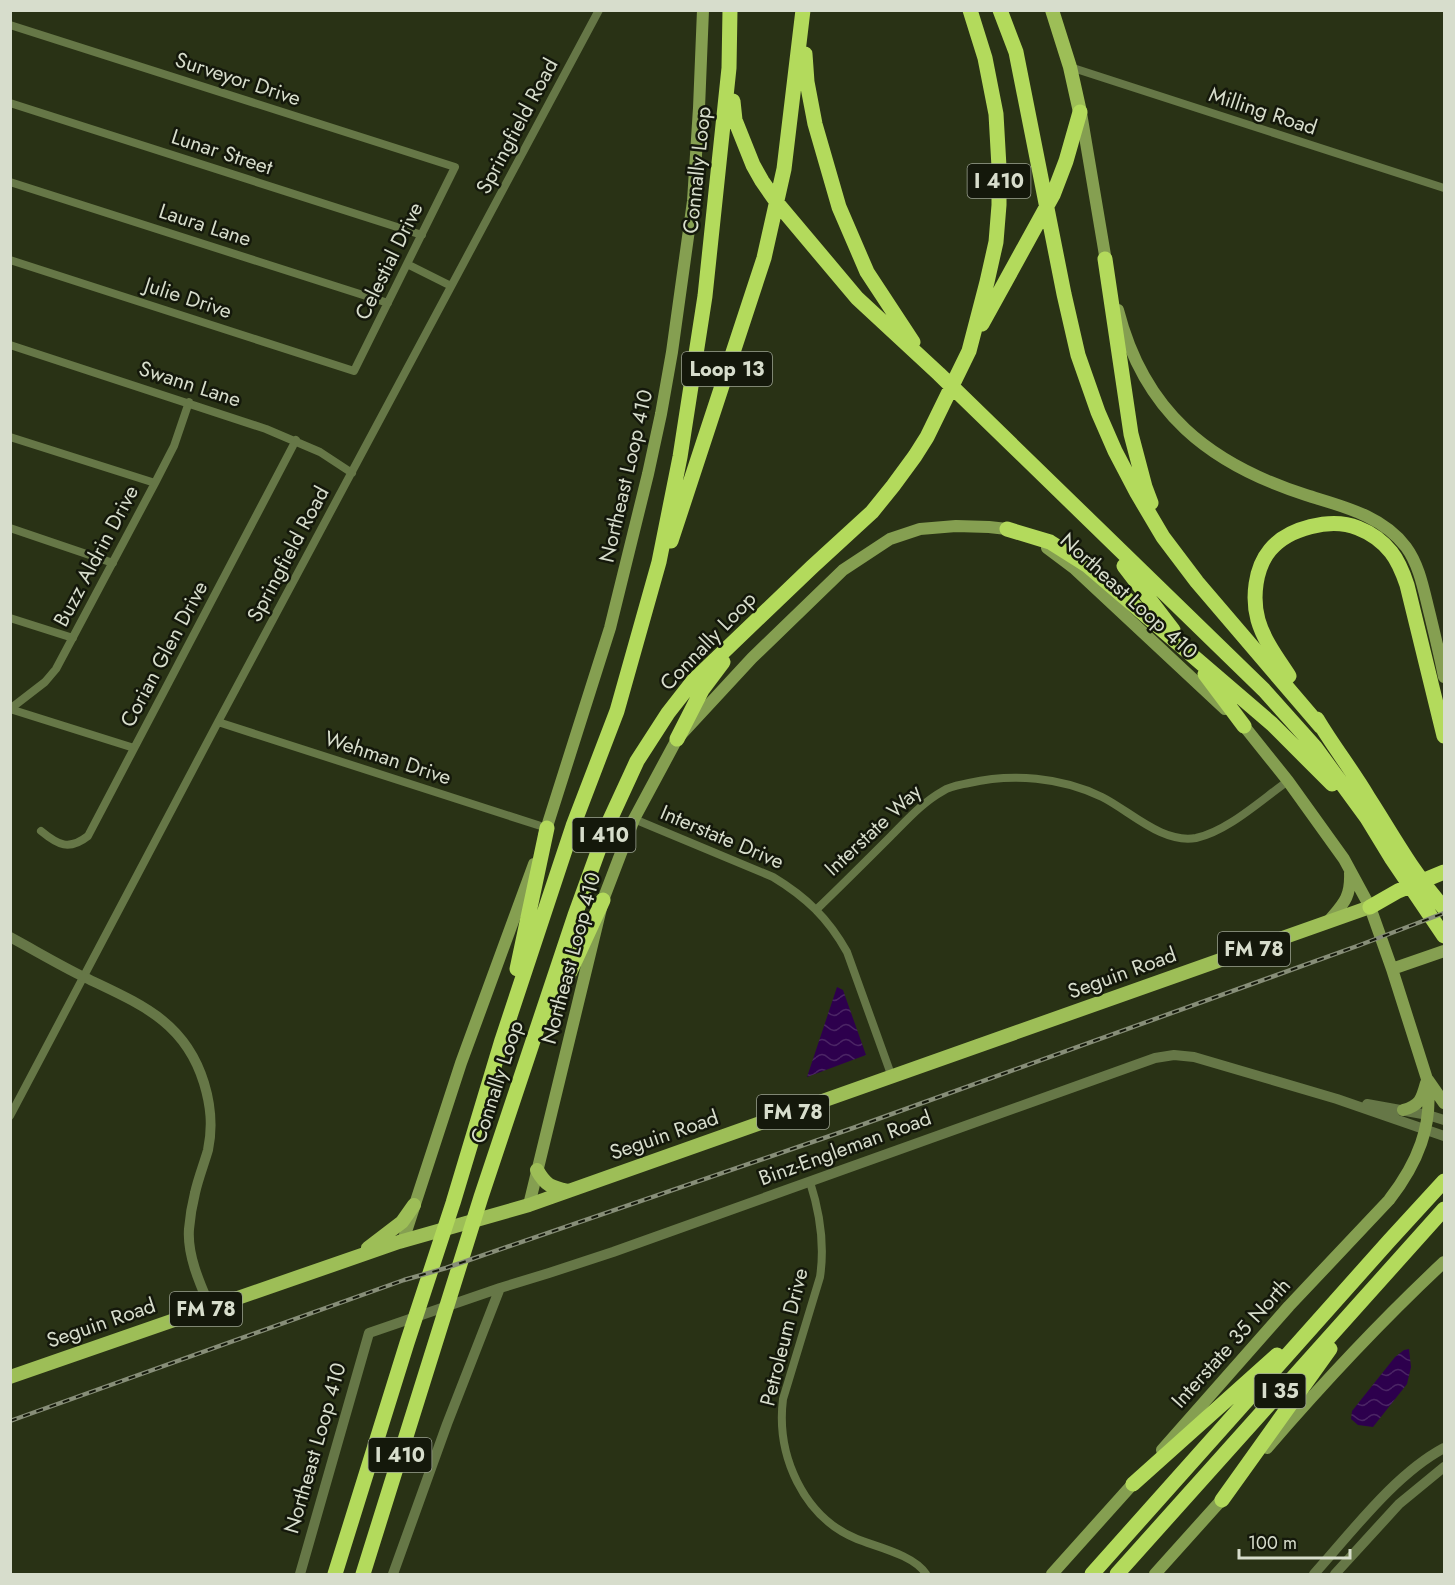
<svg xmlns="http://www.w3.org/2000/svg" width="1455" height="1585" font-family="Jost,sans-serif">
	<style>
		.water { fill: url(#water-waves) }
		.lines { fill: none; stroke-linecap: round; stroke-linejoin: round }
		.minor { stroke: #667747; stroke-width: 8 }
		.tertiary { stroke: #667747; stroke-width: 10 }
		.secondary { stroke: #859f51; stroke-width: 12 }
		.primary { stroke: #9dbe57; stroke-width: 14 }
		.motorway { stroke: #b3da5c; stroke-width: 15 }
		.rail-casing { stroke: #878e78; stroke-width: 4.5 }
		.rail { stroke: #14180b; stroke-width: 2; stroke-dasharray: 7; stroke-linecap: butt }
		.labels { text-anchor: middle; stroke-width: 5; stroke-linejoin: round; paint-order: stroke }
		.shield { fill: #14180b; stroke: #9ca292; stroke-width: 1.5 }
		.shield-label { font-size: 20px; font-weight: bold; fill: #d7ddcc }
		.street-label { font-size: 21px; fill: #d7ddcc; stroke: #14180b }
	</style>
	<defs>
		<pattern id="water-waves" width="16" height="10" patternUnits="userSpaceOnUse" patternTransform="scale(1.5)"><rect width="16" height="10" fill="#2d004d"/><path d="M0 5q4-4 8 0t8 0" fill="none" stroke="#4b2565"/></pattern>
	</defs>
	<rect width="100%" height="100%" fill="#293215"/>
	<path class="water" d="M837 987 843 990 866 1055 807 1077Z
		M1409 1349 1411 1367 1407 1384 1373 1427 1358 1425 1351 1419 1352 1411 1395 1357 1404 1350Z"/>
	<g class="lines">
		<path class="minor" d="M10 25 455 167 354 371 10 260
			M1070 67 1444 188
			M10 103 422 235
			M10 182 388 303
			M407 264 451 286
			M10 345 266 429 320 452 352 473
			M10 437 155 483
			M10 528 113 563
			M10 618 73 638
			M10 709 45 682 56 669 155 483 174 446 189 402
			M10 709 134 748
			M218 722 547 828
			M634 819 773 877C806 897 828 918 847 952L892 1077
			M41 831C58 845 69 851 88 836L296 440
			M817 909C842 885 867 860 891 836 907 820 923 802 943 791 950 786 960 785 969 783 1012 773 1061 777 1102 797 1130 811 1162 844 1196 838 1228 831 1261 800 1288 781
			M10 1116 218 722 599 10
			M810 1182C820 1213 825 1244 820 1277L783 1399C776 1455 803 1517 857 1539 877 1547 914 1555 926 1574"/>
		<path class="tertiary" d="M10 937C36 951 61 966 86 978 140 1004 185 1021 204 1083 211 1106 213 1126 208 1150 204 1164 198 1179 195 1193 192 1205 190 1217 189 1229 187 1255 200 1284 210 1307
			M1367 1104 1428 1115 1444 1120
			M300 1574 369 1333 500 1288 549 1273 613 1252 1155 1058 1174 1055 1194 1057 1337 1099 1444 1136
			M393 1574 447 1424 500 1288
			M1314 1574C1351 1533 1395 1474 1444 1448
			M1335 1574 1399 1504 1444 1467"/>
		<path class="secondary" d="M1081 113 1107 267
			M1118 310C1144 412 1209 464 1306 495 1341 506 1382 515 1406 547 1420 566 1424 592 1430 615 1435 636 1440 656 1444 677
			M1047 548 1075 569 1225 709
			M544 836 610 628 648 474 661 414 672 352 693 201 699 108 703 10
			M1328 922C1343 904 1351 898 1350 873
			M1392 969 1444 951
			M1428 1080 1444 1103
			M1403 1110C1420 1106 1422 1098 1426 1083
			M529 1205 603 900 634 819 677 739 752 658 843 570 890 539 920 529 956 526 989 527 1007 529 1015 532
			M403 1241 461 1063 534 864
			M1267 1448C1323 1383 1382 1320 1444 1262
			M1162 1450 1289 1306 1389 1200C1417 1164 1434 1125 1427 1079L1392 969 1370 907 1344 859 1288 781 1244 726 1238 720
			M1052 1574 1139 1477
			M1155 1574 1226 1495"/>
		<path class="primary" d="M1052 10 1070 67 1080 112
			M537 1170C546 1186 551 1187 568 1191
			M368 1248 402 1222 414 1205
			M10 1377 399 1242 529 1205 1370 907"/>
		<path class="motorway" d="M1000 10 1016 52 1064 294 1078 355 1098 412 1115 451 1137 493 1163 537 1197 582 1321 727
			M805 54 807 82 815 124 839 207 867 272 913 342
			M733 101 735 120 753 165 762 181 778 204 857 298 939 374 1264 690 1315 747 1367 818 1392 859 1444 936
			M1105 259 1131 434 1145 487 1151 503
			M982 324 1053 195 1066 161 1080 112
			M1007 529 1050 542 1088 566 1272 724 1332 784
			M671 541 764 258 784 169 803 10
			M1124 566 1173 630
			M1205 674 1244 726
			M1289 676C1278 659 1264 641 1258 620 1252 598 1255 568 1270 550 1288 528 1331 517 1358 528 1371 533 1383 542 1391 552 1399 562 1403 573 1407 585L1444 736
			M1317 719C1333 746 1352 770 1368 797 1392 834 1414 875 1444 908
			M677 739 702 690 723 662
			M1370 907 1398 891 1444 872
			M517 969 547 828
			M551 1013 603 900
			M1133 1484 1277 1355
			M1222 1500 1330 1349
			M335 1574 407 1343 453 1203 502 1040 573 826 617 711 659 562 680 457 705 296 729 68 730 10
			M363 1574 481 1197 575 915 608 824 637 761 668 713 693 681 812 567 872 512 893 486 915 456 927 437 969 351 987 282 996 242 999 205V167L996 114 985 58 970 10
			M1092 1574 1389 1241 1444 1181
			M1117 1574 1444 1209"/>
		<g class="rail-casing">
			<path id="rail" d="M10 1421 404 1280 446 1268 853 1128 1360 945 1444 913"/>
		</g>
		<use href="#rail" class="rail"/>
	</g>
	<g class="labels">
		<g class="shield">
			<rect x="967.5" y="164" width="63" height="34" rx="4.5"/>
			<rect x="682" y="352" width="90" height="34" rx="4.5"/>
			<rect x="572.5" y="818" width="63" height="34" rx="4.5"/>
			<rect x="1218" y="932" width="72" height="34" rx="4.5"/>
			<rect x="757" y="1095" width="72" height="34" rx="4.5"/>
			<rect x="170" y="1292" width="72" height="34" rx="4.5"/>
			<rect x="1254.5" y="1374" width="51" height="34" rx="4.5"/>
			<rect x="368.5" y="1438" width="63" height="34" rx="4.5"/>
		</g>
		<g class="shield-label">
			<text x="999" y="188">I 410</text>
			<text x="727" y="376">Loop 13</text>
			<text x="604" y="842">I 410</text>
			<text x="1254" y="956">FM 78</text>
			<text x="793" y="1119">FM 78</text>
			<text x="206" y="1316">FM 78</text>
			<text x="1280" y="1398">I 35</text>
			<text x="400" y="1462">I 410</text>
		</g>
		<g class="street-label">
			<text transform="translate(238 79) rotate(18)" y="7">Surveyor Drive</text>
			<text transform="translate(1263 111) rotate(18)" y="7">Milling Road</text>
			<text transform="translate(517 126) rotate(-62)" y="7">Springfield Road</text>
			<text transform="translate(222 152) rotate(18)" y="7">Lunar Street</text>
			<text transform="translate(697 170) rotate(-84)" y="7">Connally Loop</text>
			<text transform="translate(205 225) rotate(18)" y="7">Laura Lane</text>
			<text transform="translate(389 261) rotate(-64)" y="7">Celestial Drive</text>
			<text transform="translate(188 298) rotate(18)" y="7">Julie Drive</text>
			<text transform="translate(190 384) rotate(18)" y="7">Swann Lane</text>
			<text transform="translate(626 476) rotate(-77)" y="7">Northeast Loop 410</text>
			<text transform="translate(288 554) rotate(-62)" y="7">Springfield Road</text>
			<text transform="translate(96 556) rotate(-62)" y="7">Buzz Aldrin Drive</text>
			<text transform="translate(1129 596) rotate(42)" y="7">Northeast Loop 410</text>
			<text transform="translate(708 641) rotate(-46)" y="7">Connally Loop</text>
			<text transform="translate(164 654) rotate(-62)" y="7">Corian Glen Drive</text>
			<text transform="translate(388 758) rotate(18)" y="7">Wehman Drive</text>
			<text transform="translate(873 830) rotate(-43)" y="7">Interstate Way</text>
			<text transform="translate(722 837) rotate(23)" y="7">Interstate Drive</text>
			<text transform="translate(571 958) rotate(-75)" y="7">Northeast Loop 410</text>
			<text transform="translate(1122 973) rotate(-20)" y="7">Seguin Road</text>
			<text transform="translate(497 1082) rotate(-72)" y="7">Connally Loop</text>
			<text transform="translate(664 1135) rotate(-19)" y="7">Seguin Road</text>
			<text transform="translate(845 1148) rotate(-20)" y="7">Binz-Engleman Road</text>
			<text transform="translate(101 1323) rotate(-19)" y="7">Seguin Road</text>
			<text transform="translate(784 1337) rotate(-76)" y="7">Petroleum Drive</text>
			<text transform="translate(1231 1343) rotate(-48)" y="7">Interstate 35 North</text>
			<text transform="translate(315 1448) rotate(-74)" y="7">Northeast Loop 410</text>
		</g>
	</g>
	<rect width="1455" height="1585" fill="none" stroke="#d7ddcc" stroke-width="24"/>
	<path d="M1239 1549v9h111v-9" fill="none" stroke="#d7ddcc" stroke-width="3"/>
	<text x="1248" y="1549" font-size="18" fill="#d7ddcc" stroke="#14180b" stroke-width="4.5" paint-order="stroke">100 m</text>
</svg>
